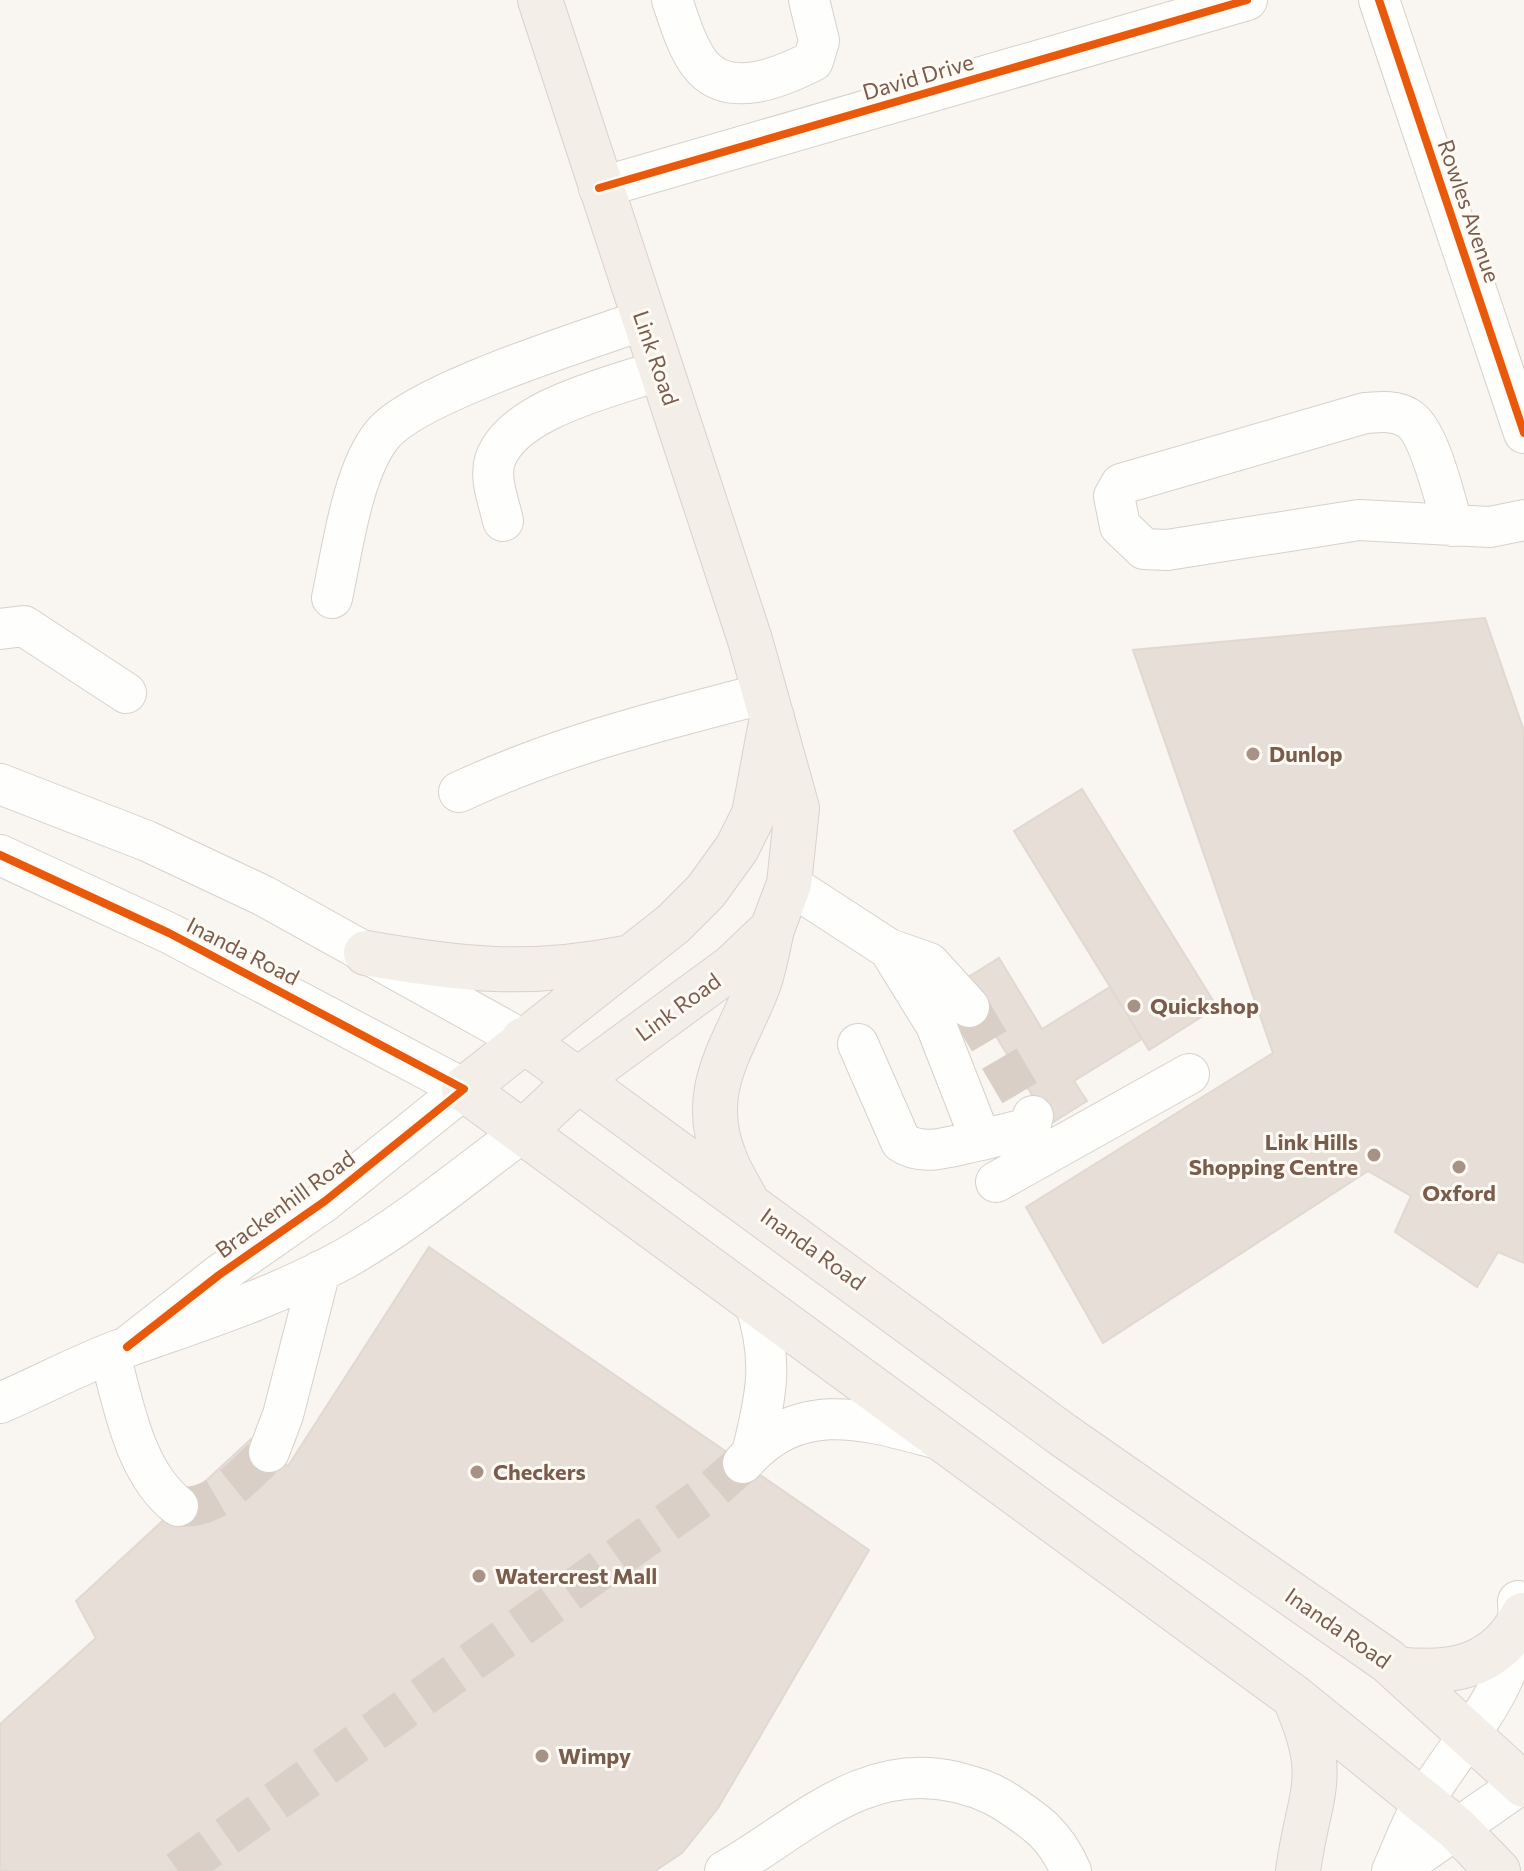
<svg xmlns="http://www.w3.org/2000/svg" width="1524" height="1871" font-family="Commissioner,sans-serif">
	<style>
		.building { fill: #e6ded7; stroke: #e2d8d2; stroke-width: 2 }
		.lines { fill: none; stroke-linecap: round; stroke-linejoin: round }
		.minor-tunnel { stroke: #d9cfc7; stroke-width: 40; stroke-dasharray: 40 20; stroke-linecap: butt }
		.minor-casing { stroke: #d7d1cb; stroke-width: 42 }
		.major-casing { stroke: #dad1cc; stroke-width: 46 }
		.minor { stroke: #fefefd; stroke-width: 40 }
		.major { stroke: #f3eee8; stroke-width: 44 }
		.cycleway-casing { stroke: #fffaf3; stroke-width: 13 }
		.cycleway { stroke: #e8590c; stroke-width: 8 }
		.poi-dot { fill: #a69286; stroke: #fffaf3; stroke-width: 3 }
		.labels { text-anchor: middle; stroke-width: 6; stroke-linejoin: round; paint-order: stroke }
		.street-label { font-size: 22px; fill: #7a5c4d; stroke: #fffaf3 }
		.poi-label { font-size: 22px; font-weight: bold; fill: #7a5c4d; stroke: #fffaf3; text-anchor: start }
	</style>
	<rect width="100%" height="100%" fill="#f9f5f0"/>
	<path class="building" d="M1485 618 1524 731V1263L1498 1252 1477 1287 1395 1232 1411 1196 1368 1171 1103 1343 1026 1207 1273 1053 1133 650Z
		M1082 789 1217 1007 1149 1050 1014 831Z
		M999 958 1042 1029 1110 987 1142 1039 1074 1081 1087 1101 1050 1124 962 981Z
		M429 1247 869 1550 718 1808 682 1853 655 1871H0V1724L96 1638 76 1601 251 1439 288 1466Z"/>
	<g class="lines">
		<path class="minor-tunnel" d="M969 1007 1033 1116
			M178 1506C214 1512 245 1474 269 1452
			M178 1871 711 1491 743 1463"/>
		<g class="minor-casing">
			<path id="minor" d="M672 0C679 20 686 45 699 63 727 101 781 77 813 61L819 41 809 0
				M1379 0 1524 433
				M599 188 1247 0
				M503 521C499 502 489 479 495 460 513 408 613 387 660 370
				M1453 526C1445 501 1430 431 1408 418 1395 410 1380 412 1365 413L1121 484 1114 496 1120 526 1144 549 1167 550 1359 520 1490 527 1524 520
				M332 598C342 552 352 472 382 435 415 393 587 340 643 320
				M0 629 24 626 126 693
				M0 784 147 841 264 896 523 1040
				M459 792C558 746 661 720 766 693
				M0 855 169 933 464 1089 325 1201 219 1275 127 1347
				M789 884 889 949 929 963 969 1007
				M889 949 936 1025 981 1140 1030 1128 1033 1116
				M858 1044 901 1142C924 1158 955 1145 981 1140
				M996 1182 1189 1074
				M110 1354C123 1404 135 1473 178 1506
				M0 1403C42 1385 84 1362 127 1347 203 1320 276 1297 346 1258 409 1222 466 1174 524 1131
				M269 1452 283 1415 320 1271
				M752 1453C767 1394 774 1359 754 1300
				M743 1463C800 1397 866 1420 938 1439
				M725 1871C799 1829 863 1760 956 1782 975 1787 989 1791 1006 1802 1038 1823 1055 1835 1071 1871
				M1392 1871C1402 1849 1411 1824 1423 1803 1459 1740 1524 1683 1518 1601
				M1396 1871 1524 1782"/>
		</g>
		<g class="major-casing">
			<path id="major" d="M772 717 754 814 737 848 706 891 673 924 464 1089 1294 1697 1457 1829 1498 1871
				M366 953C462 970 529 977 625 958
				M523 1040 1063 1435 1388 1661 1524 1785
				M524 1131 579 1079 732 967 772 929 789 884 797 808 750 640 540 0
				M745 1198C738 1185 730 1173 725 1159 696 1089 736 1045 759 983 765 965 768 947 772 929
				M1397 1669C1450 1675 1497 1668 1523 1615
				M1294 1697C1331 1780 1309 1790 1298 1871"/>
		</g>
		<use href="#minor" class="minor"/>
		<use href="#major" class="major"/>
		<g class="cycleway-casing">
			<path id="cycleway" d="M1379 0 1524 433
				M599 188 1247 0
				M0 855 169 933 464 1089 325 1201 219 1275 127 1347"/>
		</g>
		<use href="#cycleway" class="cycleway"/>
	</g>
	<g class="poi-dot">
		<circle cx="1253" cy="754" r="8"/>
		<circle cx="1134" cy="1006" r="8"/>
		<circle cx="1374" cy="1155" r="8"/>
		<circle cx="1459" cy="1167" r="8"/>
		<circle cx="477" cy="1472" r="8"/>
		<circle cx="479" cy="1576" r="8"/>
		<circle cx="542" cy="1756" r="8"/>
	</g>
	<g class="labels">
		<g class="street-label">
			<text transform="translate(918 77) rotate(-16)" y="8">David Drive</text>
			<text transform="translate(1469 211) rotate(71)" y="8">Rowles Avenue</text>
			<text transform="translate(656 358) rotate(71)" y="8">Link Road</text>
			<text transform="translate(243 951) rotate(27)" y="8">Inanda Road</text>
			<text transform="translate(678 1007) rotate(-36)" y="8">Link Road</text>
			<text transform="translate(285 1204) rotate(-36)" y="8">Brackenhill Road</text>
			<text transform="translate(813 1249) rotate(36)" y="8">Inanda Road</text>
			<text transform="translate(1338 1628) rotate(35)" y="8">Inanda Road</text>
		</g>
		<g class="poi-label">
			<text x="1269" y="762">Dunlop</text>
			<text x="1150" y="1014">Quickshop</text>
			<text x="1358" y="1150" text-anchor="end">Link Hills<tspan x="1358" dy="25">Shopping Centre</tspan></text>
			<text x="1459" y="1201" text-anchor="middle">Oxford</text>
			<text x="493" y="1480">Checkers</text>
			<text x="495" y="1584">Watercrest Mall</text>
			<text x="558" y="1764">Wimpy</text>
		</g>
	</g>
</svg>
